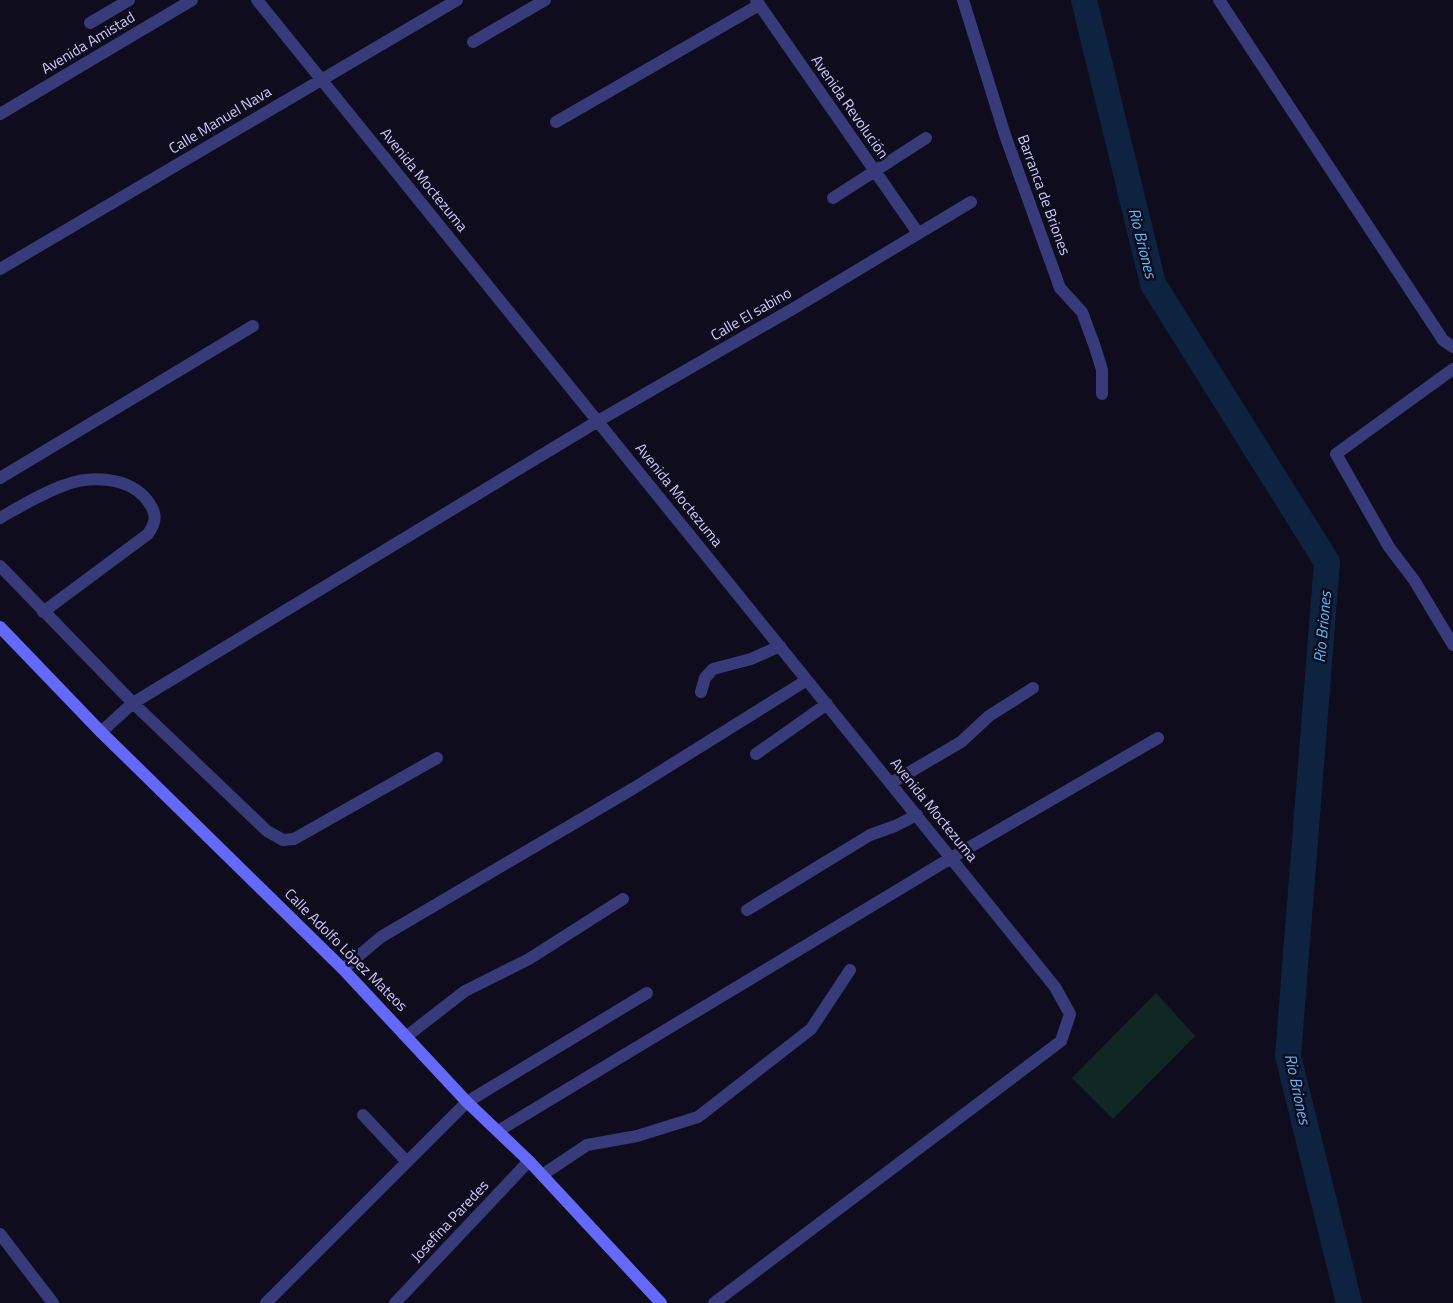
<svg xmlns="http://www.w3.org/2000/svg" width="1453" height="1303" font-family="'Titillium Web',sans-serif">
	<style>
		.green { fill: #102725 }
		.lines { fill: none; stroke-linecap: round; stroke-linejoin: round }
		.river { stroke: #0d2340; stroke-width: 26 }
		.street { stroke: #393a7a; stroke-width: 12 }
		.secondary { stroke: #6569fa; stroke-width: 12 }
		.labels { text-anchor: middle; stroke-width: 5; stroke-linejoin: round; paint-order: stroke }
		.street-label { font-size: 15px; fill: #cdcafd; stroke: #0e0c1d }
		.water-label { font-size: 16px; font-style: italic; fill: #5cb9f9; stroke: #0e0c1d }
	</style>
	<rect width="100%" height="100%" fill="#0e0c1d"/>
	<path class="green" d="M1156 993 1195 1036 1113 1119 1072 1078Z"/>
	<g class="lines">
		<path class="river" d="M1084 0 1153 284 1327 562 1288 1056 1349 1303"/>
		<path class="street" d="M257 0 1055 987 1070 1014 1061 1041 714 1303
			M756 0 918 233
			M963 0 1005 135 1060 288 1082 312 1095 347 1102 370V394
			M1219 0 1443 340 1453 347
			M90 23 129 0
			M473 42 545 0
			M0 114 192 0
			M556 122 759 5
			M833 198 926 138
			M0 269 457 0
			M1453 369 1336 454 1389 547 1414 580 1453 645
			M0 478 253 326
			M0 518C21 506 42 493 65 485 91 475 129 477 147 500 157 513 157 521 148 534L43 612
			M0 566 133 703 267 831 283 840 294 839 437 758
			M701 692 705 678 713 669 751 659 780 646
			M101 732 133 703 598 421 796 307 971 202
			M756 754 827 704
			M891 783 961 742 989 716 1033 688
			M747 910 870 835 895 826 917 815
			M343 969 381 937 634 788 807 680
			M407 1036 465 991 529 959 623 899
			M363 1115 407 1162
			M498 1131 951 858 1158 738
			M542 1175 587 1145 637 1136 698 1117 811 1029 850 970
			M0 1234 53 1303
			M266 1303 467 1102 647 993
			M395 1303 529 1161"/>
		<path class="secondary" d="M0 627 101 732 343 969 467 1102 529 1161 661 1303"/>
	</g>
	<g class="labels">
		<g class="street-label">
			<text transform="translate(88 43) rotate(-31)" y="5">Avenida Amistad</text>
			<text transform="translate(850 107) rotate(55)" y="5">Avenida Revolución</text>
			<text transform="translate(220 120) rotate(-31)" y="5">Calle Manuel Nava</text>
			<text transform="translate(424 180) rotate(51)" y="5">Avenida Moctezuma</text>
			<text transform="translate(1044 195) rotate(70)" y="5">Barranca de Briones</text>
			<text transform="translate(751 314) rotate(-30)" y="5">Calle El sabino</text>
			<text transform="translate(679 495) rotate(51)" y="5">Avenida Moctezuma</text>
			<text transform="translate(934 810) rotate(51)" y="5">Avenida Moctezuma</text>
			<text transform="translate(346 950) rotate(45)" y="5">Calle Adolfo López Mateos</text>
			<text transform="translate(450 1221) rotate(-47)" y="5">Josefina Paredes</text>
		</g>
		<g class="water-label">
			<text transform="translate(1143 243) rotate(76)" y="6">Rio Briones</text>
			<text transform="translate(1322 627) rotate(-85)" y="6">Rio Briones</text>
			<text transform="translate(1298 1089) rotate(78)" y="6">Rio Briones</text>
		</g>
	</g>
</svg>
